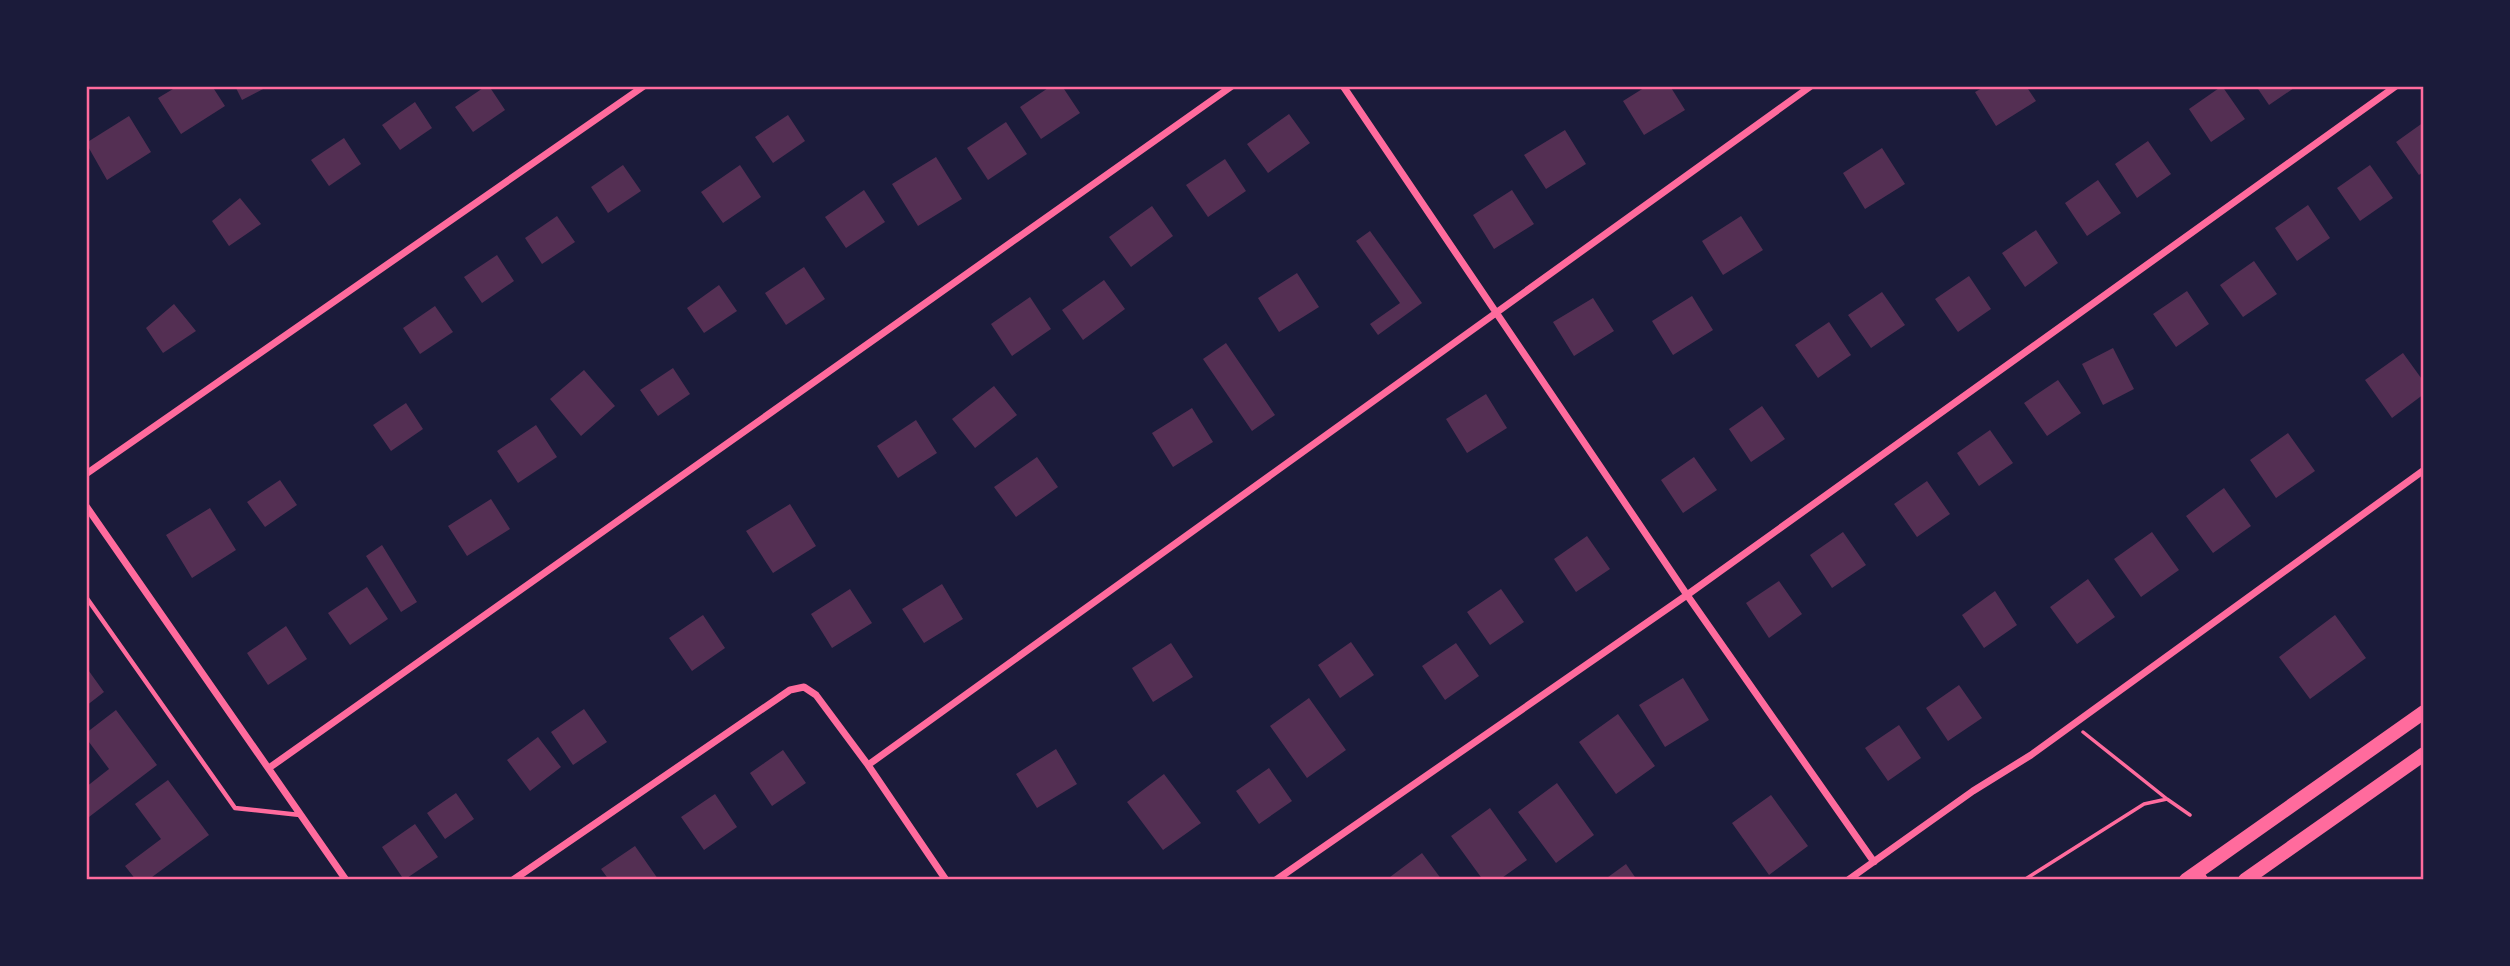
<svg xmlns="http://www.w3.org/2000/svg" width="2510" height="966" font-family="Rubik,sans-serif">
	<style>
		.building { fill: #542f53 }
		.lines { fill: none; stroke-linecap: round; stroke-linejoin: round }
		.path { stroke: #ff6b9d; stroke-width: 3.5 }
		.service { stroke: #ff6b9d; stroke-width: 4.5 }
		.minor { stroke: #ff6b9d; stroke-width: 7 }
		.primary { stroke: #ff6b9d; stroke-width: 14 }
		.neatline { fill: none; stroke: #ff6b9d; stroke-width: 2.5 }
	</style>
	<rect width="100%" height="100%" fill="#1b1b3a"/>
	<path class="building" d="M178 86H212L225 106 181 134 158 98Z
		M235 86H269L242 100Z
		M486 86H489L505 110 473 132 455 107Z
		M1051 86H1062L1080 113 1041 139 1020 107Z
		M1647 86H1670L1685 110 1644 135 1623 101Z
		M1986 86H2026L2036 101 1996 126 1975 92Z
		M2222 86 2245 119 2211 142 2189 109Z
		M2256 86H2297L2269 105Z
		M415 102 432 128 400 150 382 125Z
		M1289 114 1310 143 1268 173 1247 144Z
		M788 115 805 141 773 163 755 137Z
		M129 116 151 152 107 180 86 143Z
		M1006 122 1027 154 988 180 967 148Z
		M2424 122V171L2419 175 2396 142Z
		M1565 130 1586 164 1546 189 1524 155Z
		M344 138 361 164 329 186 311 160Z
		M2148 141 2171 174 2137 198 2115 164Z
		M1882 148 1905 184 1865 209 1843 173Z
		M936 157 962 199 918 226 892 184Z
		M1225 159 1246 191 1208 217 1186 185Z
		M623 165 641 191 608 213 591 187Z
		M740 165 761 197 723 223 701 192Z
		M2370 165 2393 198 2360 221 2337 188Z
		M2098 180 2121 213 2087 236 2065 203Z
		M864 190 885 222 846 248 825 217Z
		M1512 190 1534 224 1494 249 1473 215Z
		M240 198 261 224 229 246 212 221Z
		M2308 205 2330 238 2297 261 2275 228Z
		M1152 206 1173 236 1131 267 1109 237Z
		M557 216 575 242 542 264 525 238Z
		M1741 216 1763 250 1723 275 1702 241Z
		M2036 230 2058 263 2025 287 2002 253Z
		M1370 231 1422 303 1378 335 1370 324 1400 303 1356 241Z
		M497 255 514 281 482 303 464 277Z
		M2254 261 2277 294 2243 317 2220 285Z
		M804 267 825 299 786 325 765 293Z
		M1297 273 1319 307 1279 332 1258 298Z
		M1969 276 1991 309 1958 332 1935 299Z
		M1104 280 1125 309 1083 340 1062 310Z
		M719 285 737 311 704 333 687 308Z
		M2187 291 2209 324 2176 347 2153 314Z
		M1882 292 1905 325 1871 348 1848 315Z
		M1692 296 1713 330 1673 355 1652 321Z
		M1030 297 1051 329 1012 356 991 324Z
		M1593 298 1614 331 1574 356 1553 322Z
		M174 304 196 331 163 353 146 328Z
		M435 306 453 332 420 354 403 328Z
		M1829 322 1851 355 1818 378 1795 345Z
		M1226 343 1275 415 1252 431 1203 359Z
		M2113 348 2134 389 2103 405 2082 364Z
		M2403 353 2424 382V394L2392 418 2365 380Z
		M673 368 690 394 658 416 640 390Z
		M584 370 615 406 581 436 550 399Z
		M2058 380 2081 413 2047 436 2024 403Z
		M994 386 1017 415 975 448 952 419Z
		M1486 394 1507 428 1467 453 1446 419Z
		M406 403 423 429 391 451 373 425Z
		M1762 406 1785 439 1751 462 1729 429Z
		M1192 408 1213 442 1173 467 1152 433Z
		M916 420 937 453 898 478 877 446Z
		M536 425 557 457 518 483 497 451Z
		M1990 430 2013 463 1979 486 1957 453Z
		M2288 433 2315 471 2276 498 2250 460Z
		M1037 457 1058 487 1016 517 994 487Z
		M1694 457 1717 490 1683 513 1661 480Z
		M280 480 297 505 265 527 247 502Z
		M1927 481 1950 514 1917 537 1894 504Z
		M2224 488 2251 526 2213 553 2186 516Z
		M491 499 510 529 467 556 448 526Z
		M790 504 816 546 773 573 746 531Z
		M210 508 236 550 192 578 166 535Z
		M1843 532 1866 565 1832 588 1810 555Z
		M2152 532 2179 570 2141 597 2114 559Z
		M1587 536 1610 569 1576 592 1554 559Z
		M382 545 417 602 401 612 366 556Z
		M2088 579 2115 617 2077 644 2050 607Z
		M1779 581 1802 614 1769 638 1746 603Z
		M942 584 963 619 924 643 902 609Z
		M367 587 388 619 350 645 328 613Z
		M850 589 872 623 832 648 811 614Z
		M1501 589 1524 622 1490 645 1467 612Z
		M1995 591 2017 625 1984 648 1962 615Z
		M703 615 725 648 692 671 669 638Z
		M2335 615 2366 658 2310 699 2279 657Z
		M286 626 307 659 268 685 247 653Z
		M1351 642 1374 675 1340 698 1318 665Z
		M1171 643 1193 677 1153 702 1132 668Z
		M1456 643 1479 676 1445 700 1422 666Z
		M86 667 104 692 86 706Z
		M1683 678 1709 720 1665 747 1639 705Z
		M1959 685 1982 718 1948 741 1926 708Z
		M1309 698 1346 750 1307 778 1270 726Z
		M584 709 607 742 573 765 551 732Z
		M116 710 157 765 89 817 86 813V787L109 769 86 738V733Z
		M1618 714 1655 766 1616 794 1579 742Z
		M1899 725 1921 758 1888 781 1865 748Z
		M538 737 561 767 530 791 507 760Z
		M1056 749 1077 784 1037 808 1016 774Z
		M783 750 806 783 772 806 750 773Z
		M1269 768 1292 801 1259 824 1236 791Z
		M1164 774 1201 823 1163 850 1127 802Z
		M168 780 209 835 148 880H136L125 866 161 839 135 804Z
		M1557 783 1594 835 1556 863 1518 812Z
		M456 793 474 819 445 839 427 813Z
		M715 794 737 827 704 850 681 817Z
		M1771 795 1808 846 1769 875 1732 823Z
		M1490 808 1527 860 1499 880H1483L1451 836Z
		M415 824 438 857 404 880 382 847Z
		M635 846 658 879 609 880 601 869Z
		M1422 853 1442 880H1386Z
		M1626 864 1637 880H1604Z"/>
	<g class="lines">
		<path class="path" d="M2083 732 2167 799
			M2024 880 2144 804 2167 799 2190 815"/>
		<path class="service" d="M86 597 235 808 300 815"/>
		<path class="minor" d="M1343 86 1687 595 1874 862
			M86 474 644 86
			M86 506 346 880
			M868 765 1811 86
			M269 768 1232 86
			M2199 871 2205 880
			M513 880 790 690 804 687 816 695 868 765 946 880
			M1276 880 1687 595 2396 86
			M1848 880 1973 791 2031 755 2424 470"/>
		<path class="primary" d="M2186 880 2424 712
			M2245 880 2424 754"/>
	</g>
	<rect width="2510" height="966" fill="none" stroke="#1b1b3a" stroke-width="175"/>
	<rect x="88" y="88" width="2334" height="790" class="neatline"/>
</svg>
